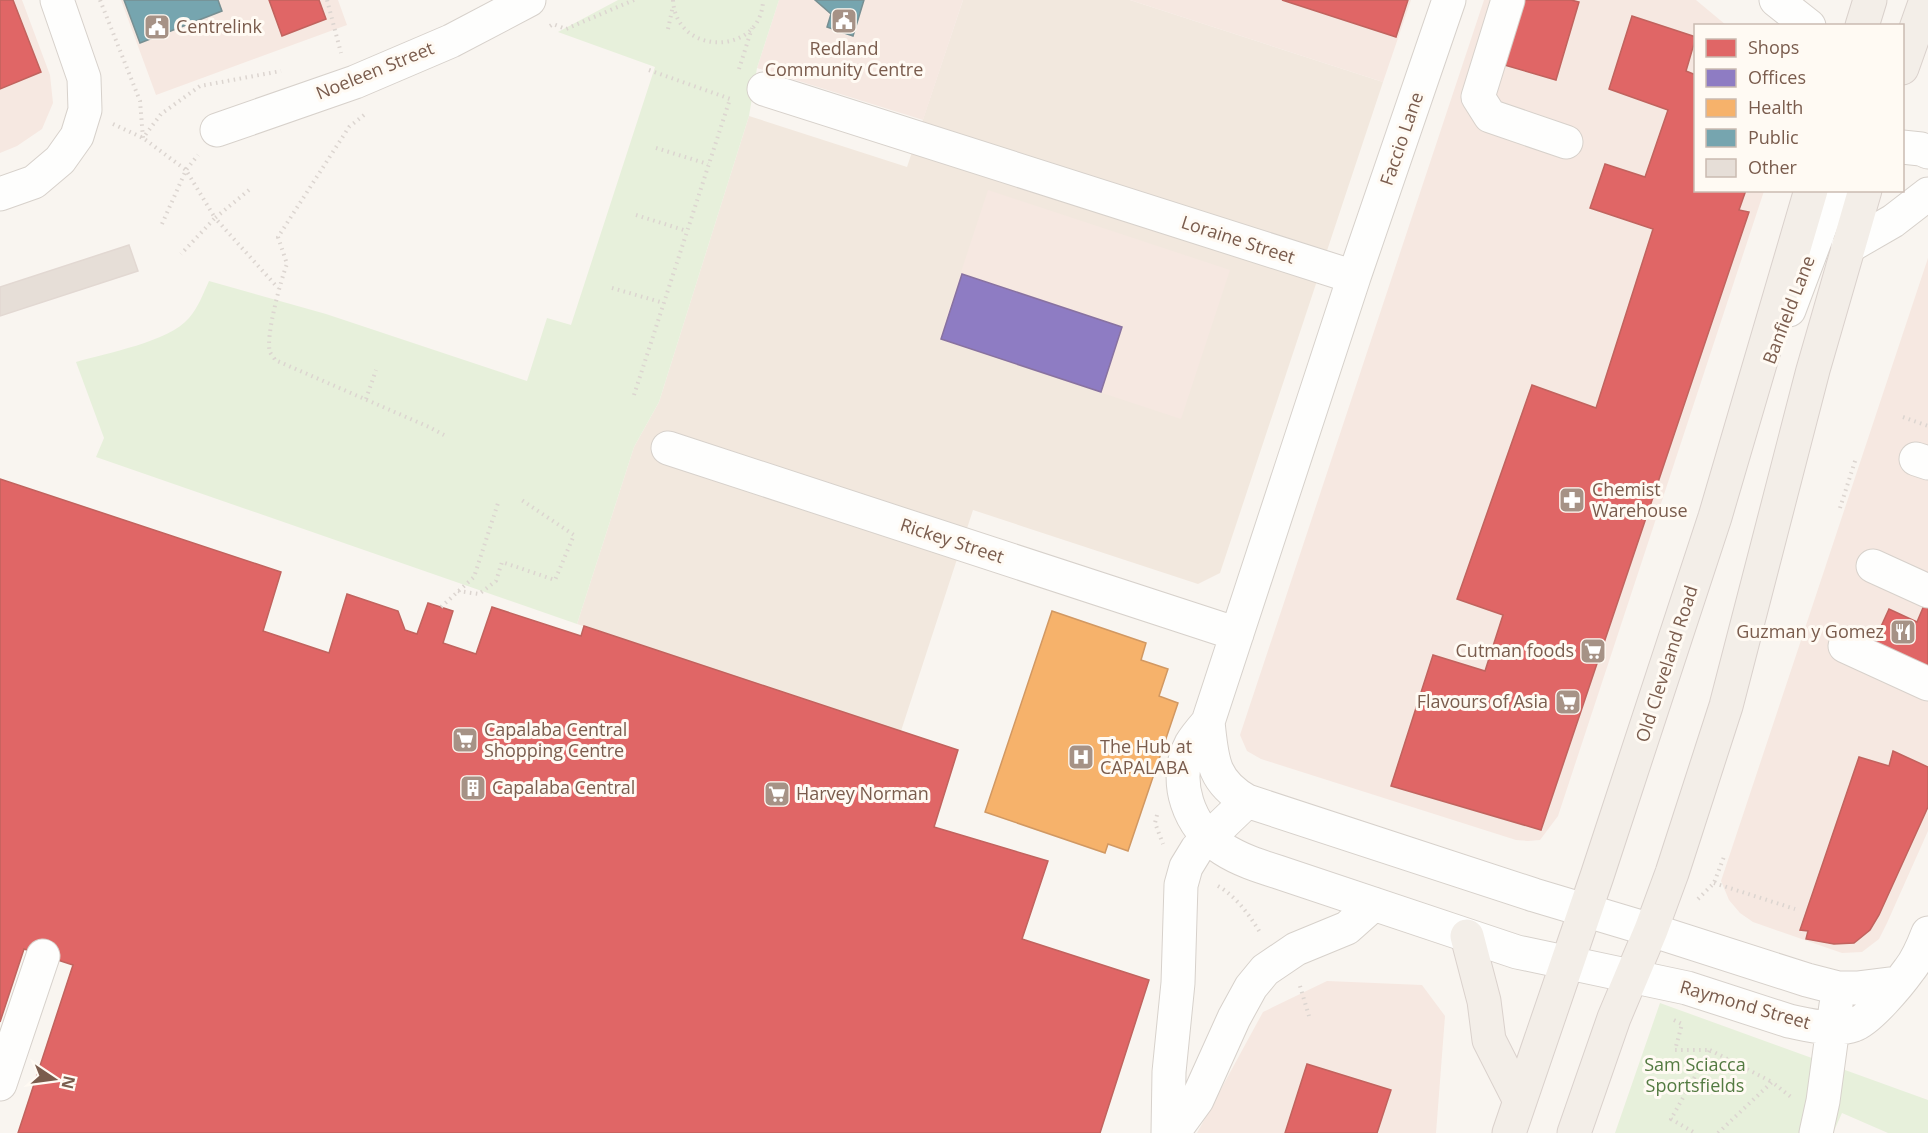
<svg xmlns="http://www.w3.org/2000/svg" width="1928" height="1133" font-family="'Open Sans',sans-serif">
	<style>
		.residential { fill: #f2e8de }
		.commercial { fill: #f6e8e1 }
		.green { fill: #e7f0db }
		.shops { fill: #e06666; stroke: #c1635e; stroke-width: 1.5 }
		.offices { fill: #8e7cc3; stroke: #8872a0; stroke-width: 1.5 }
		.health { fill: #f6b26b; stroke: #d19862; stroke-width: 1.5 }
		.public { fill: #76a5af; stroke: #778f92; stroke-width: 1.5 }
		.building { fill: #e6ded7; stroke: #e2d8d2; stroke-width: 1.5 }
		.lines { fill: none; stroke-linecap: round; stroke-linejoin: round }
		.minor-casing { stroke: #d7d1cb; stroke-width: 35 }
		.major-casing { stroke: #dad1cc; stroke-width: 35 }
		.path { stroke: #dcd5d0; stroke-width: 4; stroke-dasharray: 1.5 4.5; stroke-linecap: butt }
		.minor { stroke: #fefefd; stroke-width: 33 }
		.major { stroke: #f3eee8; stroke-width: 33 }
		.labels { text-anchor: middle; stroke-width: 6; stroke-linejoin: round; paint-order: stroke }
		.poi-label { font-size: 18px; fill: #7a5c4d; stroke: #fffaf3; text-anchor: start }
		.street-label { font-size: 18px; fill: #7a5c4d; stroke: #fffaf3 }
		.park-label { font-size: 18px; fill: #537a41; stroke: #fffaf3 }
	</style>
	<rect width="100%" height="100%" fill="#f9f5f0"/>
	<path class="residential" d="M963 0H1130L1383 82 1220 573 1198 584 973 510 901 731 577 624 634 447 659 402 749 116 907 167Z"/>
	<path class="commercial" d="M0 0H22L50 75 53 103 42 129 17 146 0 153Z
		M121 0H338L347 25 156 95Z
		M779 0H963L923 120 757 68Z
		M1130 0H1411L1383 82Z
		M1484 0H1696L1726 25 1696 26V190L1764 191 1558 816 1540 840 1528 841 1516 840 1261 759 1247 751 1240 735Z
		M988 190 1230 270 1181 419 939 339Z
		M1928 258V831L1887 923 1879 939 1862 952 1842 953 1753 922 1740 913 1729 900 1721 881Z
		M1327 981 1422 985 1445 1016 1436 1133H1197L1263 1012Z"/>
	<path class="green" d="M618 0H779L757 68 749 116 659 402 634 447 577 624 96 457 104 438 76 362C106 353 169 342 189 318 198 308 203 294 209 281L326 314 527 381 547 318 571 325 655 67 558 32Z
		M1660 1003 1928 1100V1133H1888L1842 1113 1833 1133H1615Z"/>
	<path class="shops" d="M0 0H13L41 72 0 89Z
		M269 0H319L326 19 282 36Z
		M1282 0H1408L1396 37Z
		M1520 0H1571L1579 2 1556 80 1501 64Z
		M1632 16 1696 37 1686 71 1696 75V190H1746L1739 210 1749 212 1541 830 1391 786 1433 655 1485 671 1503 615 1457 599 1532 385 1596 408 1653 229 1590 208 1605 164 1645 177 1668 110 1609 89Z
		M0 479 281 572 263 631 329 653 347 594 398 611 405 630 417 634 428 603 453 611 443 643 476 654 492 607 581 636 584 626 958 750 934 827 1048 861 1022 939 1149 980 1100 1133H18L73 965 24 949 0 1022Z
		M1925 603 1928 604V667L1874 642 1889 609 1917 622Z
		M1893 751 1928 767V807L1879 915 1870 930 1854 943 1834 944 1806 939 1808 931 1800 930 1859 757 1889 766Z
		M1307 1064 1391 1090 1377 1133H1285Z"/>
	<path class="offices" d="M962 274 1122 327 1101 392 941 339Z"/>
	<path class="health" d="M1052 611 1146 643 1141 660 1168 669 1159 696 1178 703 1128 851 1108 844 1105 853 985 812Z"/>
	<path class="public" d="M124 0H218L222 11 140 43Z
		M815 0H864L853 36 827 27 831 14Z"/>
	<path class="building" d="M129 245 138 271 0 316V287Z"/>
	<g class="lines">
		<g class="minor-casing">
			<path id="minor" d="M1508 0 1478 97 1490 116 1566 142
				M1776 0 1809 26
				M764 89 1354 277 1208 722C1202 729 1195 737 1191 744 1172 781 1189 828 1223 849 1240 860 1259 866 1278 872L1517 952 1687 988 1789 1021C1809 1025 1835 1032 1854 1025 1869 1020 1899 984 1909 970 1918 959 1923 946 1928 933
				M217 130 355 82 451 41 529 0
				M1902 147 1921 149 1928 152
				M0 194 34 182 60 160 77 136 85 110 84 78 57 0
				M1848 247 1893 221 1928 194
				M1354 277 1449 0
				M1789 310 1834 190
				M668 448 1237 634
				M1916 459 1928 463
				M1873 566 1928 591
				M1845 646 1928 684
				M1208 722C1212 759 1212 781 1247 801L1534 895 1651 930 1807 980 1838 988H1857L1897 983
				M0 1084 43 956
				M1168 1133 1169 1072 1178 983 1181 885 1186 867 1197 849 1247 801
				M1173 1133 1197 1100 1234 1018 1251 987 1265 970 1296 949 1347 928 1374 904
				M1816 1133 1823 1101 1836 1005"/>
		</g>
		<g class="major-casing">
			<path id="major" d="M1862 26 1870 0
				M1902 68 1926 0
				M1467 936 1484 1001 1489 1040 1520 1101
				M1509 1133 1597 876 1715 517 1811 190
				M1574 1133 1614 1018 1651 930 1672 873 1726 706 1813 370 1865 190"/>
		</g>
		<path class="path" d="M100 0 140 101 143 138 161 114 200 86 281 71
			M327 0 341 53
			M673 0C676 57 762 56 763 0
			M550 26 553 24 566 29 634 0
			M668 29 673 6
			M739 69 752 28
			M649 70 733 100
			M364 115 349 127 278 237 287 264C281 279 265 338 270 352 270 353 275 359 275 360L429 427 444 435
			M113 124 143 138 186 170 215 218 181 254
			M656 148 708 164
			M249 190 215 218 278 288
			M636 215 687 231
			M162 224 186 170 198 155
			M612 288 664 303
			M634 395 730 99
			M366 399 376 370
			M1903 417 1928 426
			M1840 508 1856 458
			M458 591 479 594 496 581 502 562 555 580 574 535 520 499
			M441 607 474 577 499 500
			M1157 815 1155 823 1163 844
			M1714 883 1795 909
			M1218 886C1237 897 1250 916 1261 934
			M1698 899 1714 883 1725 854
			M1300 986 1309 1016
			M1674 1020 1682 1024 1675 1050H1710L1671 1119 1695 1133
			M1710 1050 1772 1082
			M1718 1133 1772 1082 1791 1097"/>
		<use href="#minor" class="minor"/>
		<use href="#major" class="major"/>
	</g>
	<defs>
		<g id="civic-square" transform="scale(1.35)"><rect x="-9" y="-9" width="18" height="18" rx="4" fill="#a69286" stroke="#fffaf3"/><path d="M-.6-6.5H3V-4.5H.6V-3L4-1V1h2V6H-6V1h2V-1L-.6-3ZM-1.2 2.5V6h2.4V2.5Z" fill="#fff"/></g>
		<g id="pharmacy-square" transform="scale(1.35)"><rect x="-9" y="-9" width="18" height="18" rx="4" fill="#a69286" stroke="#fffaf3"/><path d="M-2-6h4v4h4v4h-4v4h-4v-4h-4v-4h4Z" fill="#fff"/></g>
		<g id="restaurant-square" transform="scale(1.35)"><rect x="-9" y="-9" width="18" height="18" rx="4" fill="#a69286" stroke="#fffaf3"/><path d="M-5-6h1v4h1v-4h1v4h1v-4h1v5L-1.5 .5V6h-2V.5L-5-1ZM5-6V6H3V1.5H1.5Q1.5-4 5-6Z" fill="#fff"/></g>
		<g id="supermarket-square" transform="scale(1.35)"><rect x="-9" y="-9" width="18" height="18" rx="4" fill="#a69286" stroke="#fffaf3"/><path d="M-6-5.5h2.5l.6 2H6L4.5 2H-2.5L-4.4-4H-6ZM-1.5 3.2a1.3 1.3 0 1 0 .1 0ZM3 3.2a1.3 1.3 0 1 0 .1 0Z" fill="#fff"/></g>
		<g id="hospital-square" transform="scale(1.35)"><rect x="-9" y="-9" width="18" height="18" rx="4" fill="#a69286" stroke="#fffaf3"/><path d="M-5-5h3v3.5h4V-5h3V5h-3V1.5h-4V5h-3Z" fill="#fff"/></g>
		<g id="building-square" transform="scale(1.35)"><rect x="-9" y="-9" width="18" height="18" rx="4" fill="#a69286" stroke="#fffaf3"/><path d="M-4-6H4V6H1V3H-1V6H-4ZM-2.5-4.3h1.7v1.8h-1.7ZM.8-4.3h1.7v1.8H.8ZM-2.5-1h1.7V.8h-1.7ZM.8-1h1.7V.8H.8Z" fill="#fff"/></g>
	</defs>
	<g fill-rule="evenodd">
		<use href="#civic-square" x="844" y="21"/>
		<use href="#civic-square" x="157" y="27"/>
		<use href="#pharmacy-square" x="1572" y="500"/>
		<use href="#restaurant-square" x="1903" y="632"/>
		<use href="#supermarket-square" x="1593" y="651"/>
		<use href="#supermarket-square" x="1568" y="702"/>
		<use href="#supermarket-square" x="465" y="740"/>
		<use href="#hospital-square" x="1081" y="757"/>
		<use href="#building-square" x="473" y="788"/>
		<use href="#supermarket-square" x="777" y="794"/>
	</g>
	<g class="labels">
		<g class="poi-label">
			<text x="176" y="33">Centrelink</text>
			<text x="844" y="55" text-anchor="middle">Redland<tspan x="844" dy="21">Community Centre</tspan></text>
			<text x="1592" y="496">Chemist<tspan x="1592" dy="21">Warehouse</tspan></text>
			<text x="1884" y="638" text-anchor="end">Guzman y Gomez</text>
			<text x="1574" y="657" text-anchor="end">Cutman foods</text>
			<text x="1548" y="708" text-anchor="end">Flavours of Asia</text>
			<text x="484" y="736">Capalaba Central<tspan x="484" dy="21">Shopping Centre</tspan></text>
			<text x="1100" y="753">The Hub at<tspan x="1100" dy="21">CAPALABA</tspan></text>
			<text x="492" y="794">Capalaba Central</text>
			<text x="796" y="800">Harvey Norman</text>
		</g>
		<g class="street-label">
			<text transform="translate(375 71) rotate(-22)" y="6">Noeleen Street</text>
			<text transform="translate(1402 139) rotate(-71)" y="6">Faccio Lane</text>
			<text transform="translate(1238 240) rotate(18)" y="6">Loraine Street</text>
			<text transform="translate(1789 310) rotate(-69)" y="6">Banfield Lane</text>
			<text transform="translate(952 541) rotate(18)" y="6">Rickey Street</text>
			<text transform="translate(1667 664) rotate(-72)" y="6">Old Cleveland Road</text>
			<text transform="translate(1745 1005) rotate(16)" y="6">Raymond Street</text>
		</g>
		<g class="park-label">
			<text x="1695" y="1071">Sam Sciacca<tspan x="1695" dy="21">Sportsfields</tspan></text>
		</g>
	</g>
	<rect x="1694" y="24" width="210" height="168" fill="#fffaf3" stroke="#cabbb1" stroke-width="1.5"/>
	<rect x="1706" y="39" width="30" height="18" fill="#e06666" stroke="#cabbb1" stroke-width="1.5"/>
	<text x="1748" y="54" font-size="18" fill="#7a5c4d">Shops</text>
	<rect x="1706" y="69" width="30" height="18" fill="#8e7cc3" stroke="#cabbb1" stroke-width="1.5"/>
	<text x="1748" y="84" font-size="18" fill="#7a5c4d">Offices</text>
	<rect x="1706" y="99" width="30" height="18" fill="#f6b26b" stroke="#cabbb1" stroke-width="1.5"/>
	<text x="1748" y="114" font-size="18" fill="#7a5c4d">Health</text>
	<rect x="1706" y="129" width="30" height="18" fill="#76a5af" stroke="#cabbb1" stroke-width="1.5"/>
	<text x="1748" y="144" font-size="18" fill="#7a5c4d">Public</text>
	<rect x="1706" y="159" width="30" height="18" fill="#e6ded7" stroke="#cabbb1" stroke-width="1.5"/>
	<text x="1748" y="174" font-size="18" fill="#7a5c4d">Other</text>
	<g transform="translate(54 1079) rotate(103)" stroke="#fffaf3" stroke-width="4.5" paint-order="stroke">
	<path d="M0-4.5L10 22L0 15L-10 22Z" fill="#7a5c4d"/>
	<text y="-9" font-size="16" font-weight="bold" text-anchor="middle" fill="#7a5c4d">N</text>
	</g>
</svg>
